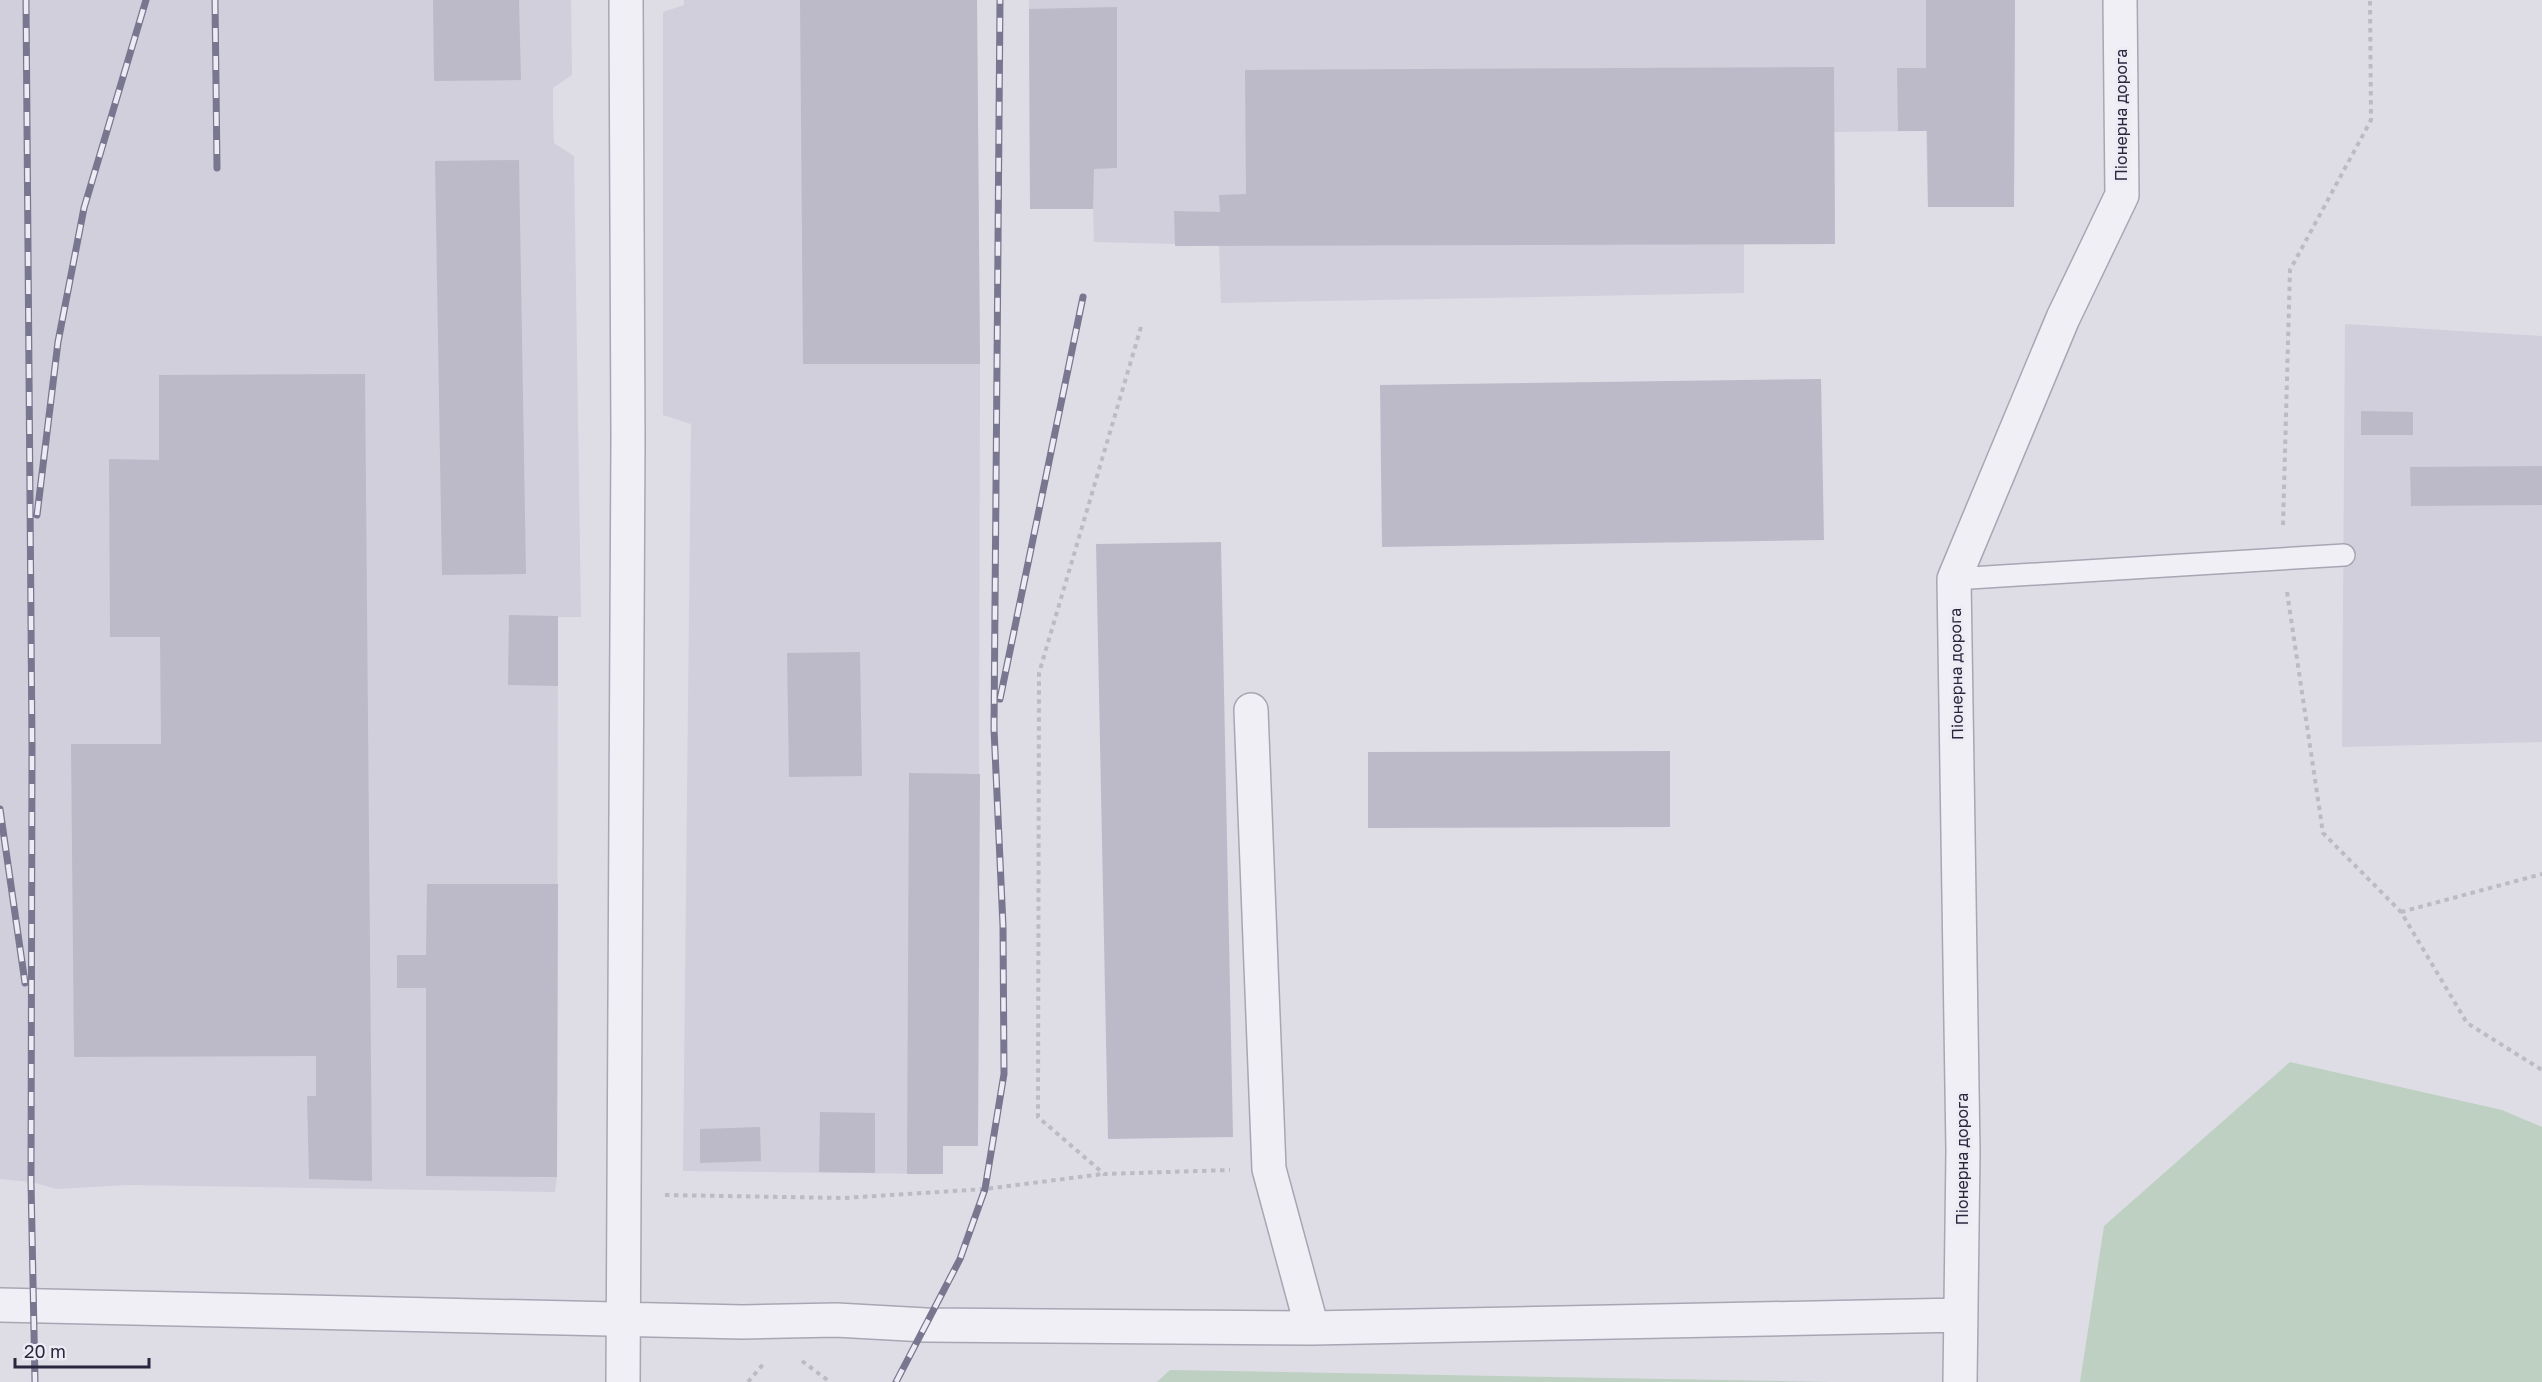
<svg xmlns="http://www.w3.org/2000/svg" width="2542" height="1382" font-family="'Golos Text',sans-serif">
	<style>
		.built { fill: #d0cfdb }
		.green { fill: #bed0c2 }
		.building { fill: #bcbac9 }
		.lines { fill: none; stroke-linecap: round; stroke-linejoin: round }
		.lane-casing { stroke: #a8a6b3; stroke-width: 24 }
		.street-casing { stroke: #a8a6b3; stroke-width: 36 }
		.path { stroke: #bcbbc5; stroke-width: 4; stroke-dasharray: 4.5 4.5; stroke-linecap: butt }
		.lane { stroke: #f0eff5; stroke-width: 21 }
		.street { stroke: #f0eff5; stroke-width: 33 }
		.rail-casing { stroke: #797790; stroke-width: 7 }
		.rail { stroke: #edecf4; stroke-width: 4.5; stroke-dasharray: 14; stroke-linecap: butt }
		.labels { text-anchor: middle; stroke-width: 6; stroke-linejoin: round; paint-order: stroke }
		.street-label { font-size: 16px; fill: #29273d; stroke: #edecf4 }
	</style>
	<rect width="100%" height="100%" fill="#dedde6"/>
	<path class="built" d="M0 0H571L572 75 553 88V115L554 143 574 156 581 617H558L557 1177 555 1192 128 1185 57 1189 31 1182 0 1179Z
		M684 0H977L980 364 978 1146H943V1174L683 1171 691 424 663 415V12L684 5Z
		M1029 0H2015L2014 207H1928L1926 131 1834 132 1835 244H1744V293L1221 303 1219 245 1094 242 1093 209H1030Z
		M2345 324 2542 336V742L2342 747Z"/>
	<path class="green" d="M2290 1062 2502 1110 2542 1127V1382H2080L2104 1226Z
		M1170 1370 1832 1382H1157Z"/>
	<path class="building" d="M433 0H519L521 80 434 81Z
		M800 0H977L980 364H803Z
		M1926 0H2015L2014 207H1928L1927 131H1898L1897 68H1926Z
		M1117 7V168L1094 169 1093 209H1030L1029 9Z
		M1834 67 1835 244 1175 246 1174 211 1220 212 1219 195 1246 194 1245 70Z
		M519 160 526 574 442 575 435 161Z
		M365 374 372 1181 309 1179 307 1096H316V1056L74 1057 71 744H161L160 637H110L109 459 159 460V375Z
		M1821 379 1824 540 1382 547 1380 385Z
		M2361 411 2413 412V435H2361Z
		M2542 466V505L2411 506 2410 467Z
		M1221 542 1233 1137 1108 1139 1096 544Z
		M509 615 558 616V686L508 685Z
		M860 652 862 776 789 777 787 653Z
		M1670 751V827L1368 828V752Z
		M909 773 980 774 978 1146H943V1174H907Z
		M427 884H558L557 1177 426 1176V988H397V955H426Z
		M820 1112 875 1113V1173L819 1172Z
		M760 1127 761 1161 700 1163V1129Z"/>
	<g class="lines">
		<g class="lane-casing">
			<path id="lane" d="M1954 579 2344 555"/>
		</g>
		<g class="street-casing">
			<path id="street" d="M1251 710 1269 1169 1312 1328
				M0 1305 743 1322 836 1320 926 1325 1312 1328 1961 1315
				M623 1382 628 439 626 0
				M1960 1382 1963 1151 1954 579 2063 318 2122 195 2120 0"/>
		</g>
		<path class="path" d="M1141 327 1039 673 1038 1117 1104 1174 1230 1170
			M2283 525 2290 270 2371 120 2370 0
			M2287 592 2323 833 2401 912 2467 1023 2542 1070
			M2401 912 2542 874
			M665 1195 844 1198 985 1189 1103 1174
			M946 1286 960 1259 985 1189
			M802 1361 830 1382
			M748 1382 765 1362"/>
		<use href="#lane" class="lane"/>
		<use href="#street" class="street"/>
		<g class="rail-casing">
			<path id="rail" d="M26 0 32 746 31 1182 35 1382
				M215 0 217 168
				M37 515 58 342 84 208 146 0
				M1000 699 1083 297
				M0 809 25 983
				M896 1382 960 1259 985 1189 1004 1074 1003 926 994 729 1000 0"/>
		</g>
		<use href="#rail" class="rail"/>
	</g>
	<g class="labels">
		<g class="street-label">
			<text transform="translate(2121 115) rotate(-90)" y="6">Піонерна дорога</text>
			<text transform="translate(1956 674) rotate(-91)" y="6">Піонерна дорога</text>
			<text transform="translate(1962 1159) rotate(-90)" y="6">Піонерна дорога</text>
		</g>
	</g>
	<path d="M15 1358v9h134v-9" fill="none" stroke="#29273d" stroke-width="3"/>
	<text x="24" y="1358" font-size="18" fill="#29273d" stroke="#edecf4" stroke-width="4.5" paint-order="stroke">20 m</text>
</svg>
